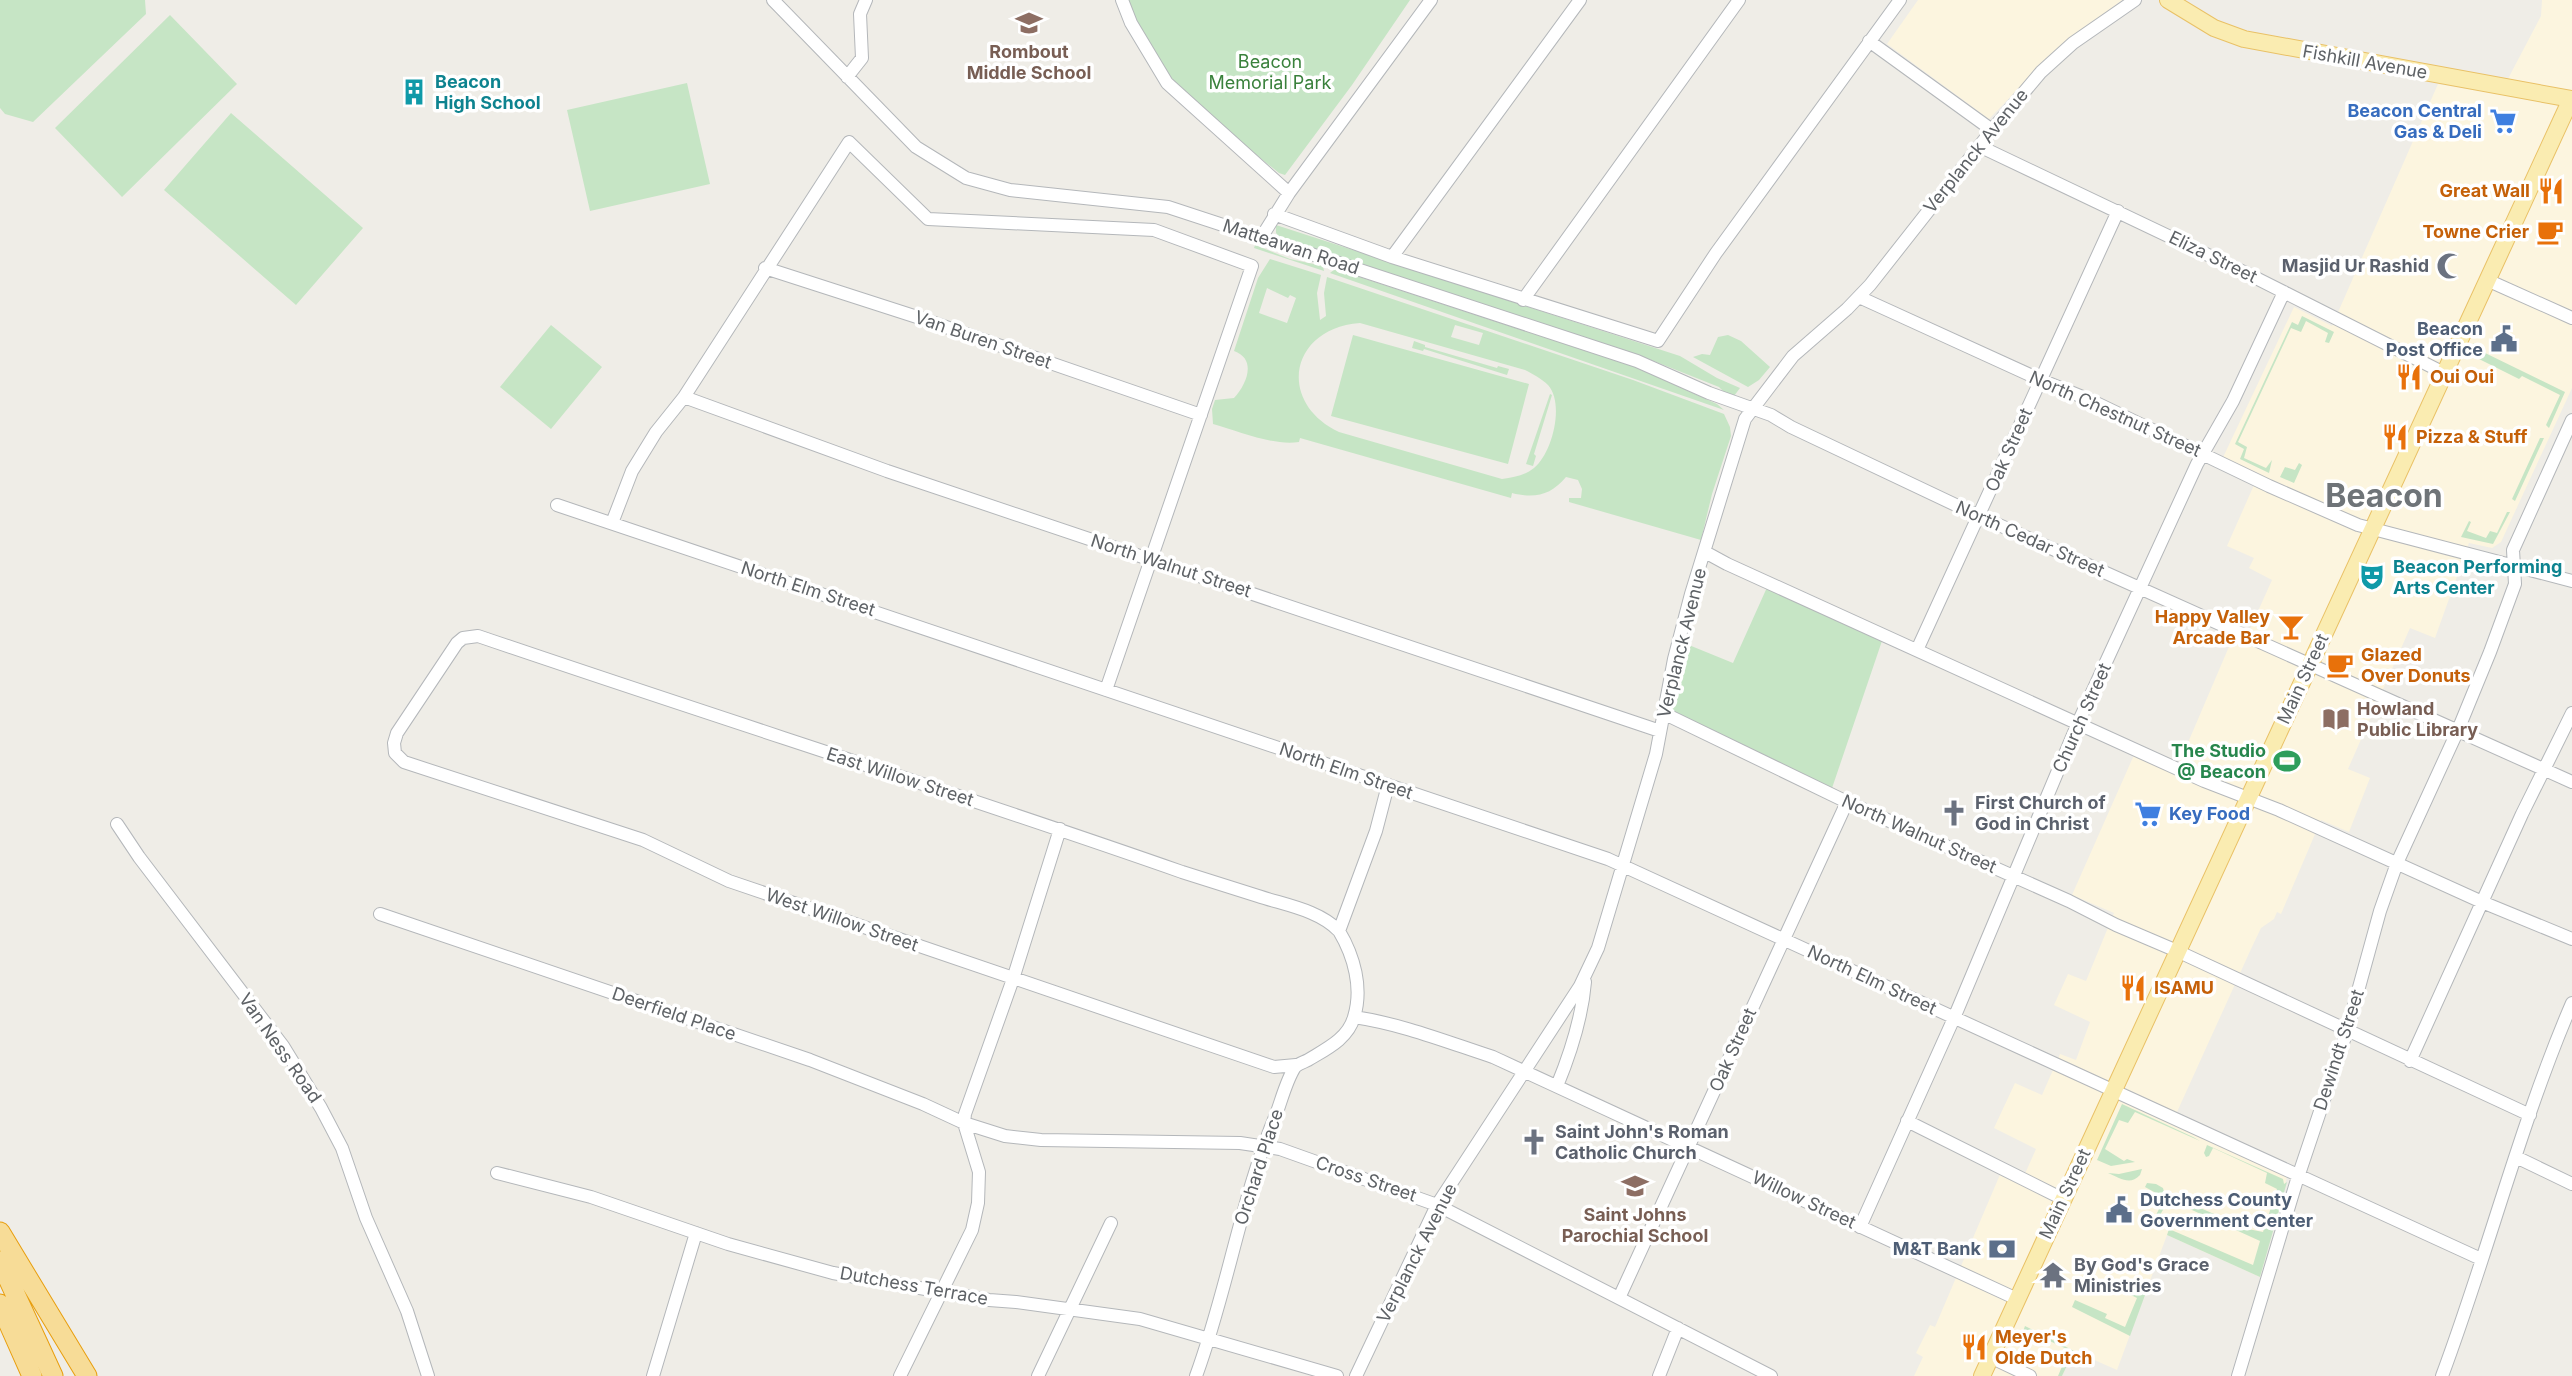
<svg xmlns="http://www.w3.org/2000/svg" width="2572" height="1376" font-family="Inter,sans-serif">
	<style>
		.commercial { fill: #fcf5df }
		.green { fill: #c6e5c5; fill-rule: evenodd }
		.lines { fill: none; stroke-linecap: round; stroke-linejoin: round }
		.minor-casing { stroke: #b4b7ba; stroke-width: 14 }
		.major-casing { stroke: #e9c166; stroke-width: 18 }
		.highway-casing { stroke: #e89e0e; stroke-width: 21 }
		.minor { stroke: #fff; stroke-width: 12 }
		.major { stroke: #faecb1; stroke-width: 16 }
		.highway { stroke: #f7dc97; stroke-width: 19 }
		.labels { text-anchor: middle; stroke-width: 7; stroke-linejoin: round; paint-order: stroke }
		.education-label { font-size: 18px; font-weight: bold; fill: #785e54; stroke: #fff }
		.park-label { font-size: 18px; fill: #3a813c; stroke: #fff }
		.street-label { font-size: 18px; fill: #5e6266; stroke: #fff }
		.culture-label { font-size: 18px; font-weight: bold; fill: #0d838f; stroke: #fff; text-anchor: start }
		.shop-label { font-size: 18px; font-weight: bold; fill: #366cbe; stroke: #fff; text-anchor: end }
		.food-label { font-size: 18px; font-weight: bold; fill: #c56008; stroke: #fff; text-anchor: start }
		.worship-label { font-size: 18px; font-weight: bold; fill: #5b616d; stroke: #fff; text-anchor: start }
		.service-label { font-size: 18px; font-weight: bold; fill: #4e5e75; stroke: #fff; text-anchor: end }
		.leisure-label { font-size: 18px; font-weight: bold; fill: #27864d; stroke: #fff; text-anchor: end }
		.town-label { font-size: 32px; font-weight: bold; fill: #6f7478; stroke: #fff }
	</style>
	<rect width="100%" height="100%" fill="#efede7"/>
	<path class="commercial" d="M1918 0H2122L2052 54 1989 119 1887 44Z
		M2542 0H2572V388L2501 542 2492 548 2469 543 2435 638 2410 628 2348 769 2370 778 2349 832 2321 820 2281 914 2277 912 2274 919 2261 928 2251 949 2172 1123 2287 1177 2260 1277 2167 1235 2117 1370 2074 1351 2062 1376H1914L1923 1357 1916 1353 1930 1325 1935 1327 1999 1177 2000 1175 2020 1185 2036 1149 1994 1128 2015 1083 2042 1095 2060 1054 2076 1060 2090 1022 2054 1005 2068 974 2086 981 2114 913 2072 895 2134 755 2175 773 2234 635 2245 640 2272 580 2249 568 2254 558 2227 546 2254 485 2218 468 2294 307 2332 326 2438 84 2500 94 2541 16Z"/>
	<path class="green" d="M0 0H145L146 14 33 122 5 114 0 108Z
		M1122 0H1410L1352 85 1285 175 1279 173 1167 83Z
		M170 15 237 84 122 197 55 128Z
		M687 83 710 184 590 211 567 110Z
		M231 113 363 228 296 305 164 190Z
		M1276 225 1680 356 1717 378 1740 388 1734 396 1725 393 1719 387 1636 354 1281 239 1276 233Z
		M1255 245 1290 259 1323 266 1324 271 1254 248Z
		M1270 259 1321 275 1317 293 1320 320 1326 316 1324 293 1327 277 1633 380 1724 414 1730 427 1731 436 1712 494 1701 540 1569 502V498H1581L1582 489 1578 480 1566 477C1551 495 1535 499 1512 493L1511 498 1300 438 1299 442C1272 446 1239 431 1213 424L1212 409 1215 400 1234 398C1247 384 1257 359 1234 351L1258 278ZM1267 288 1288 298 1290 295 1296 298 1287 323 1259 313ZM1360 323 1525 370C1533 374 1542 379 1548 385 1565 404 1552 454 1534 468 1524 476 1514 477 1502 479L1339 432C1276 402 1290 328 1360 323ZM1455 325 1483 333 1479 345 1451 337Z
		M1335 269 1635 367 1717 404 1724 410 1330 273Z
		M2302 316 2334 332 2329 343 2325 342 2328 333 2306 321 2301 332 2291 328 2238 442 2247 447 2244 458 2266 468 2272 460 2269 473 2240 459 2244 449 2235 444 2292 322 2298 325Z
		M551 325 602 367 551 429 500 387Z
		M1353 335 1529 384 1508 464 1331 416Z
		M1728 335 1741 341 1770 367 1759 380 1748 387 1693 357 1702 354 1710 355 1718 337Z
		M1414 341 1425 345V347L1497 368 1498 366 1509 369 1507 375 1424 349 1423 351 1412 348Z
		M2474 343 2481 351 2565 392 2549 428 2546 425 2560 395 2522 376 2519 379 2477 358 2469 348Z
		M1550 394 1552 395 1534 454 1536 456 1533 466 1526 464Z
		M2540 438H2544L2515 501 2512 499Z
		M2299 463 2302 465 2294 483 2280 477 2285 467 2295 470Z
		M2507 512H2510L2493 544 2461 537 2469 521 2471 522 2467 531 2486 538 2490 531 2497 533Z
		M1769 583 1884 635 1830 794 1663 713 1679 641 1733 663Z
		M2122 1104 2193 1137 2200 1141 2135 1112 2128 1123 2119 1120 2105 1149 2124 1161 2127 1159 2135 1162 2111 1166 2097 1160Z
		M2207 1145 2283 1179 2284 1184 2287 1182 2260 1277 2167 1235 2169 1229 2253 1265 2260 1241 2181 1205 2189 1203 2248 1229 2263 1232 2277 1189 2265 1183 2267 1173 2213 1148 2209 1156 2206 1157 2204 1153Z
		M2142 1169 2140 1175C2130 1186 2120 1178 2108 1173L2119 1174Z
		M2147 1183 2156 1184 2163 1188 2165 1196 2161 1205 2164 1208 2159 1217H2155L2160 1207 2156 1205 2159 1199 2154 1197 2156 1193 2145 1187Z
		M2131 1280 2148 1287 2130 1336 2072 1307 2075 1300 2107 1314 2105 1318 2125 1327 2137 1298 2125 1292Z
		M2025 1326 2074 1351 2062 1376H2058L2069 1350 2026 1330 2021 1337Z"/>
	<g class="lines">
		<g class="minor-casing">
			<path id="minor" d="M773 0 916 147 966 178 1010 190 1168 207 1637 361 1709 393 1771 415 1791 427 1979 516 2572 782
				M1122 0 1131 23 1167 83 1289 193
				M1869 41 1992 130
				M847 77 862 58 860 14 866 0
				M1979 146 2248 274 2444 373
				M1274 214 1392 257 1658 341 1716 253 1900 0
				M1261 238 1289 193 1431 0
				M1392 257 1580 0
				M765 268 917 317 1201 415
				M2487 280 2572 318
				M1859 297 2041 380 2090 400 2269 486 2358 525 2572 581
				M1523 300 1739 0
				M684 397 887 471 1660 731
				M557 505 1608 859 2481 1259
				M612 523 632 471 656 432 684 397 849 142 928 219 1154 230 1252 266 1106 690
				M1705 552 1727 564 2204 781 2279 810 2482 902 2572 939
				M1917 650 2118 211
				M1663 713 1847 802 2069 901 2116 925 2177 951 2530 1115
				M117 824 139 857 283 1046 321 1108 342 1148 366 1218 407 1311 428 1376
				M380 914 810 1060 923 1104 964 1123 1005 1136 1041 1140 1240 1143 1280 1149 1437 1205 1771 1376
				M1354 1017C1402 1024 1447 1042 1493 1057L2017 1299
				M2410 1061 2522 814 2572 713
				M1296 1065 1274 1067 729 881 643 840 404 762 395 753 394 743 397 733 457 643 463 638 478 636C712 716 948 790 1182 872 1207 880 1232 888 1258 896 1285 905 1319 910 1339 931
				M1557 1086C1571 1052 1582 1018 1585 982
				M1907 1121 2063 1199
				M2516 1157 2572 1184
				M497 1173 591 1197 728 1244 833 1273 989 1300 1016 1302 1140 1319 1337 1376
				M1860 1227 1954 1018 2078 723 2197 464 2233 401 2284 292
				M1619 1298 1847 802
				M1990 1357 2030 1376
				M653 1376 696 1233
				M900 1376 972 1230 978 1203 979 1172 964 1123 965 1114 1013 979 1060 829
				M1038 1376 1111 1223
				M1196 1376C1228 1289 1241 1197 1277 1112 1282 1098 1287 1079 1295 1067 1298 1064 1304 1062 1308 1060 1326 1049 1348 1039 1354 1017 1363 988 1354 956 1339 931L1376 831 1388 785
				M1356 1376 1437 1205 1580 986 1598 948 1656 754 1674 659 1691 594 1745 419 1793 356 1847 309 1870 285 1992 130 2041 72 2073 43 2135 0
				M1659 1376 1678 1328
				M2238 1376 2296 1183 2347 1031 2380 911 2397 863 2458 730 2490 652 2515 584 2513 550 2572 420
				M2442 1376C2488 1253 2520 1124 2572 1003"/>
		</g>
		<g class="major-casing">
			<path id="major" d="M1982 1376 2571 99 2244 39 2214 28 2168 0"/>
		</g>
		<g class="highway-casing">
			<path id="highway" d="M0 1232 87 1376
				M0 1261 53 1376
				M0 1304 32 1376"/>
		</g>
		<use href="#minor" class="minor"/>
		<use href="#major" class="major"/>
		<use href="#highway" class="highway"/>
	</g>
	<defs>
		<g id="school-bare" transform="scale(2.1)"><path d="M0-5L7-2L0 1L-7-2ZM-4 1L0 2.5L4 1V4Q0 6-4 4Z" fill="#8d6e63" stroke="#fff" stroke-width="2.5" paint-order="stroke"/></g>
		<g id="building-bare" transform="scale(2.1)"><path d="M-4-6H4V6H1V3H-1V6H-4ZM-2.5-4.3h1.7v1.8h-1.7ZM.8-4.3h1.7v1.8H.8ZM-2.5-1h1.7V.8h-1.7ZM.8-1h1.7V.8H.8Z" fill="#0f9aa8" stroke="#fff" stroke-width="2.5" paint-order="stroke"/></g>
		<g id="supermarket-bare" transform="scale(2.1)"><path d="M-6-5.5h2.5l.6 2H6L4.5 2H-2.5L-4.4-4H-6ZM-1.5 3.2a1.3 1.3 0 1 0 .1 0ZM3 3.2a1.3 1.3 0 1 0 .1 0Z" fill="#3f7fe0" stroke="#fff" stroke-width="2.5" paint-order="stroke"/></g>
		<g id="restaurant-bare" transform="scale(2.1)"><path d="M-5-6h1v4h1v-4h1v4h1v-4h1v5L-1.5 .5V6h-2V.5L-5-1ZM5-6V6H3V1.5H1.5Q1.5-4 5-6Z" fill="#e8710a" stroke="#fff" stroke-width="2.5" paint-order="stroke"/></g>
		<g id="cafe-bare" transform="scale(2.1)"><path d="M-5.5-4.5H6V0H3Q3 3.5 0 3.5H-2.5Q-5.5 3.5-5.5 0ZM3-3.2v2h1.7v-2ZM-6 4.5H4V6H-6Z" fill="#e8710a" stroke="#fff" stroke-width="2.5" paint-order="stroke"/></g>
		<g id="mosque-bare" transform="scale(2.1)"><path d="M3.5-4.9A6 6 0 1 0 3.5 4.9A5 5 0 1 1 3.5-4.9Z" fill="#6b7280" stroke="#fff" stroke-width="2.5" paint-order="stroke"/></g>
		<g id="civic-bare" transform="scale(2.1)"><path d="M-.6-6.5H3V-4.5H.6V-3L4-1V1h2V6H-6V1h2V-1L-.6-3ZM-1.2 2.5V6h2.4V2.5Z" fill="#5c6f8a" stroke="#fff" stroke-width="2.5" paint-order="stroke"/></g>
		<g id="theatre-bare" transform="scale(2.1)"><path d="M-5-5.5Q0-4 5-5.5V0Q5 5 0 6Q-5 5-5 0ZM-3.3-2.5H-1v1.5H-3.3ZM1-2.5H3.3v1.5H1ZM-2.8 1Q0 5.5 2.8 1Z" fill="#0f9aa8" stroke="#fff" stroke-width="2.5" paint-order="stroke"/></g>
		<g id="bar-bare" transform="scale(2.1)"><path d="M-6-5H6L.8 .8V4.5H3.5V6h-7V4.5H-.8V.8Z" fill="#e8710a" stroke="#fff" stroke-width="2.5" paint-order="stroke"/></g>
		<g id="library-bare" transform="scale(2.1)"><path d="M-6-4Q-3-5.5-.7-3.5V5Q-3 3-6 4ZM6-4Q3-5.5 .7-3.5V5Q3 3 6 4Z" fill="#8d6e63" stroke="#fff" stroke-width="2.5" paint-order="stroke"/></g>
		<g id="stadium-bare" transform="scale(2.1)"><path d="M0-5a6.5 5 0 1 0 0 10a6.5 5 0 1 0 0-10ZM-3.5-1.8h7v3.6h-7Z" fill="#2e9e5b" stroke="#fff" stroke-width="2.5" paint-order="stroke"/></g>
		<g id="church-bare" transform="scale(2.1)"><path d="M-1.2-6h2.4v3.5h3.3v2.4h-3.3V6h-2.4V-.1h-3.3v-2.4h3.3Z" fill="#6b7280" stroke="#fff" stroke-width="2.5" paint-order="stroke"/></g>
		<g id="bank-bare" transform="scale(2.1)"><path d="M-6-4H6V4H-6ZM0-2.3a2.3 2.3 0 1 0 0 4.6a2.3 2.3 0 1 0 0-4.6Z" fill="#5c6f8a" stroke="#fff" stroke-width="2.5" paint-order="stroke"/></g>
		<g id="temple-bare" transform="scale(2.1)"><path d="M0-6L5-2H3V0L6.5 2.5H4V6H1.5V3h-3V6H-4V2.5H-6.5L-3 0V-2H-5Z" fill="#6b7280" stroke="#fff" stroke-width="2.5" paint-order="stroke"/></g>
	</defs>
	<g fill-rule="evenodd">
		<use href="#school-bare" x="1029" y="23"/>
		<use href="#building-bare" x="414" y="92"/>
		<use href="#supermarket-bare" x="2503" y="121"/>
		<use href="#restaurant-bare" x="2551" y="191"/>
		<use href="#cafe-bare" x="2550" y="232"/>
		<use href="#mosque-bare" x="2450" y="266"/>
		<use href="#civic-bare" x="2504" y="339"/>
		<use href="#restaurant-bare" x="2409" y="377"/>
		<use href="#restaurant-bare" x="2395" y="437"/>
		<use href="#theatre-bare" x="2372" y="577"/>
		<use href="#bar-bare" x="2291" y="627"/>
		<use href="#cafe-bare" x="2340" y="665"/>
		<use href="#library-bare" x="2336" y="719"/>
		<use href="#stadium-bare" x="2287" y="761"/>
		<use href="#church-bare" x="1954" y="813"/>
		<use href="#supermarket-bare" x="2148" y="814"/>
		<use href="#restaurant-bare" x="2133" y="988"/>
		<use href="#church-bare" x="1534" y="1142"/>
		<use href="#school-bare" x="1635" y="1186"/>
		<use href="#civic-bare" x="2119" y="1210"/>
		<use href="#bank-bare" x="2002" y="1249"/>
		<use href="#temple-bare" x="2053" y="1275"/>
		<use href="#restaurant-bare" x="1974" y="1347"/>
	</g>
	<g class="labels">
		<g class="education-label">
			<text x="1029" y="58">Rombout<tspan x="1029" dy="21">Middle School</tspan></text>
			<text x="2357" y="715" text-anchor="start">Howland<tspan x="2357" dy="21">Public Library</tspan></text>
			<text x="1635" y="1221">Saint Johns<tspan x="1635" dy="21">Parochial School</tspan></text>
		</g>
		<g class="park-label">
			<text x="1270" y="68">Beacon<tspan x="1270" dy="21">Memorial Park</tspan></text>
		</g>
		<g class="street-label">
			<text transform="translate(2365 62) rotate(10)" y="6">Fishkill Avenue</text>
			<text transform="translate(1976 151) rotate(-51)" y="6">Verplanck Avenue</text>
			<text transform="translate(1291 247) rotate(18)" y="6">Matteawan Road</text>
			<text transform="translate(2213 257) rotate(26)" y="6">Eliza Street</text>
			<text transform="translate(983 340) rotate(19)" y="6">Van Buren Street</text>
			<text transform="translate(2115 414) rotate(24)" y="6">North Chestnut Street</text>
			<text transform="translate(2009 450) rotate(-66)" y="6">Oak Street</text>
			<text transform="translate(2030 539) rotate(24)" y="6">North Cedar Street</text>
			<text transform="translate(1171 566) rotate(18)" y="6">North Walnut Street</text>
			<text transform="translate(808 589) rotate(18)" y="6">North Elm Street</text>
			<text transform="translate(1682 643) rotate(-76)" y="6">Verplanck Avenue</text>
			<text transform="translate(2303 679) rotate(-65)" y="6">Main Street</text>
			<text transform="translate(2082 718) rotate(-66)" y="6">Church Street</text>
			<text transform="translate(1346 771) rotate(19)" y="6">North Elm Street</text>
			<text transform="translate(900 777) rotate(18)" y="6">East Willow Street</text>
			<text transform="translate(1919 834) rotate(24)" y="6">North Walnut Street</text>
			<text transform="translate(842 920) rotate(19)" y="6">West Willow Street</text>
			<text transform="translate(1872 980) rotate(25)" y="6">North Elm Street</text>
			<text transform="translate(674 1014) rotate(19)" y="6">Deerfield Place</text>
			<text transform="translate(280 1048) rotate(55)" y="6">Van Ness Road</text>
			<text transform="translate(1733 1050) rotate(-66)" y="6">Oak Street</text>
			<text transform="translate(2339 1050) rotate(-72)" y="6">Dewindt Street</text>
			<text transform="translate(1259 1167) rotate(-72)" y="6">Orchard Place</text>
			<text transform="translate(1366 1179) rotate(19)" y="6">Cross Street</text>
			<text transform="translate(2065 1194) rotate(-65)" y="6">Main Street</text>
			<text transform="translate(1804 1200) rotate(25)" y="6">Willow Street</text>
			<text transform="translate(1417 1253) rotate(-63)" y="6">Verplanck Avenue</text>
			<text transform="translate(914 1286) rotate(10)" y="6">Dutchess Terrace</text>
		</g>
		<g class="culture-label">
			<text x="435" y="88">Beacon<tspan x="435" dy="21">High School</tspan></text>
			<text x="2393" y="573">Beacon Performing<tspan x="2393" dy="21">Arts Center</tspan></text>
		</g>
		<g class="shop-label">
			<text x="2482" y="117">Beacon Central<tspan x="2482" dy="21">Gas &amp; Deli</tspan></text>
			<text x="2169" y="820" text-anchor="start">Key Food</text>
		</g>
		<g class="food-label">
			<text x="2530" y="197" text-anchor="end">Great Wall</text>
			<text x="2529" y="238" text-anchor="end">Towne Crier</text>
			<text x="2430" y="383">Oui Oui</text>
			<text x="2416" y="443">Pizza &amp; Stuff</text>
			<text x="2270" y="623" text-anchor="end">Happy Valley<tspan x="2270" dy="21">Arcade Bar</tspan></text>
			<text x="2361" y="661">Glazed<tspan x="2361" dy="21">Over Donuts</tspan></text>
			<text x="2154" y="994">ISAMU</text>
			<text x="1995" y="1343">Meyer's<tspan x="1995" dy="21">Olde Dutch</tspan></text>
		</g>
		<g class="worship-label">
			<text x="2429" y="272" text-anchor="end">Masjid Ur Rashid</text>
			<text x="1975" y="809">First Church of<tspan x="1975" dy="21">God in Christ</tspan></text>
			<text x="1555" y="1138">Saint John's Roman<tspan x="1555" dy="21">Catholic Church</tspan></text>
			<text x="2074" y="1271">By God's Grace<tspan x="2074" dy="21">Ministries</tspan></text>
		</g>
		<g class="service-label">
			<text x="2483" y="335">Beacon<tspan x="2483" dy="21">Post Office</tspan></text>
			<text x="2140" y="1206" text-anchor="start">Dutchess County<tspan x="2140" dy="21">Government Center</tspan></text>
			<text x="1981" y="1255">M&amp;T Bank</text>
		</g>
		<g class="leisure-label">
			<text x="2266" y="757">The Studio<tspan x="2266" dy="21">@ Beacon</tspan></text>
		</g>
		<g class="town-label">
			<text x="2384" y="507">Beacon</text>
		</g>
	</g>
</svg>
